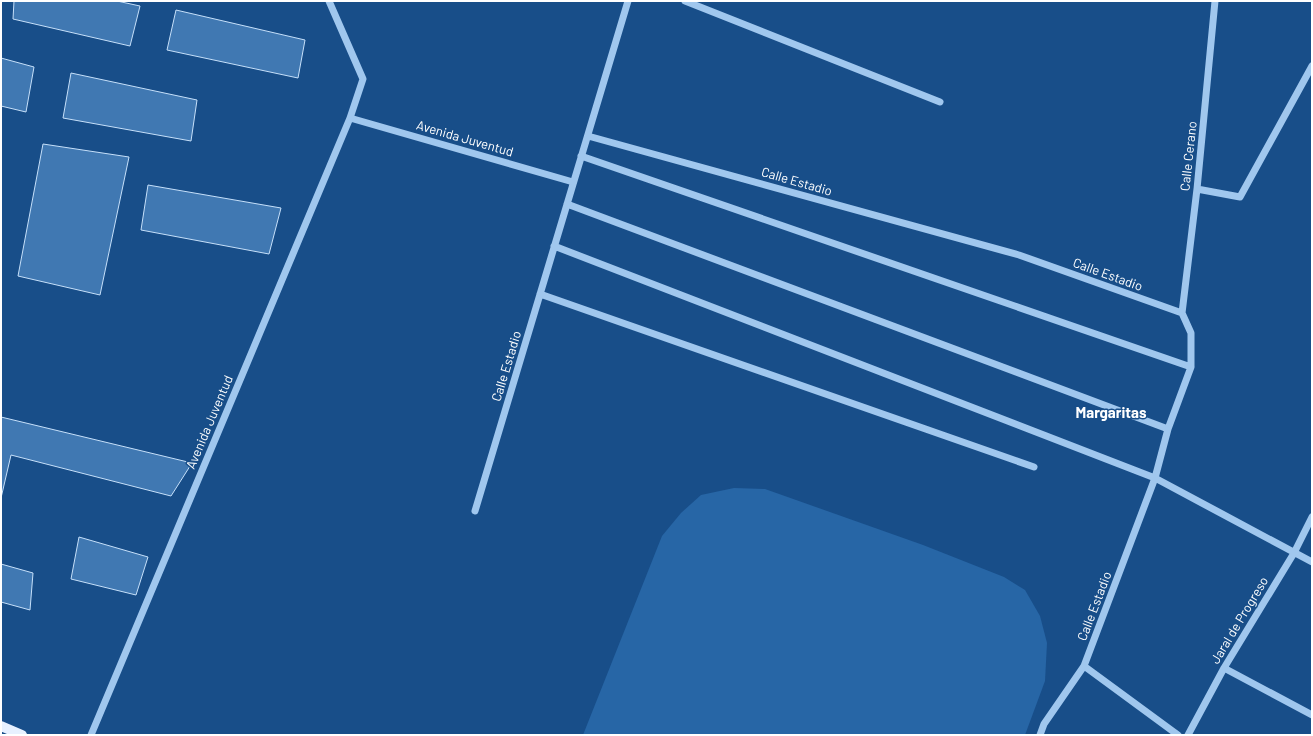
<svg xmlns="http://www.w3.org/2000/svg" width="1313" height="736" font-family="Barlow,sans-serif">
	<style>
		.green { fill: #2766a6 }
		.building { fill: #4078b2; stroke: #c6e0fa }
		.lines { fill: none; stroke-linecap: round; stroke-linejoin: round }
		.minor { stroke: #a0c7ee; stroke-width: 7 }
		.major { stroke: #e7f1ff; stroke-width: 10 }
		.labels { text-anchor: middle; stroke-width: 3; stroke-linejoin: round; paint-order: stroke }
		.street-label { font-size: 13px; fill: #fff; stroke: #184e89 }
		.quarter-label { font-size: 15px; font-weight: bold; fill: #fff; stroke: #184e89 }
	</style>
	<rect width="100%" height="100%" fill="#184e89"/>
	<path class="green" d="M734 488 765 489 923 545 1004 577 1025 590 1040 616 1047 643 1045 681 1025 735H583L662 536 681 513 701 495Z"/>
	<path class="building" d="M14 1H117L140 6 130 46 13 19Z
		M176 10 305 40 298 78 167 50Z
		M1 58 34 67 26 112 1 106Z
		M71 73 197 100 191 141 63 118Z
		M43 144 129 157 100 295 18 276Z
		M148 185 281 208 269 254 141 230Z
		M1 417 192 463 171 496 11 455 1 498Z
		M79 537 148 557 136 595 71 579Z
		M1 564 33 573 30 610 1 602Z"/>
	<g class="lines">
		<path class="minor" d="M685 1 940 102
			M350 118 573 182
			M588 136 1019 255 1182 313 1191 333V367L1168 429 1155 478 1084 666 1044 724 1040 735
			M581 156 1191 367
			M1197 189 1240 197 1312 66
			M567 204 1168 429
			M554 246 1155 478 1312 562
			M540 294 1034 467
			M1182 313 1197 189 1215 1
			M475 511 628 1
			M1084 666 1178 735
			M1224 668 1312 715
			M91 735 350 118 363 79 329 1
			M1188 735 1224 668 1294 553 1312 517"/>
		<path class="major" d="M1 726 22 735"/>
	</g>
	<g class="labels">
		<g class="street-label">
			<text transform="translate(465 138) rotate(16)" y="5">Avenida Juventud</text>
			<text transform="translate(1188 156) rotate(-84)" y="5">Calle Cerano</text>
			<text transform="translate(797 181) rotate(16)" y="5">Calle Estadio</text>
			<text transform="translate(1108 274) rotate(20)" y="5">Calle Estadio</text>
			<text transform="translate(506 366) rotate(-73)" y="5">Calle Estadio</text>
			<text transform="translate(209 422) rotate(-67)" y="5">Avenida Juventud</text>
			<text transform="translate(1094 606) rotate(-69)" y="5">Calle Estadio</text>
			<text transform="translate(1239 620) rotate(-59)" y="5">Jaral de Progreso</text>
		</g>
		<g class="quarter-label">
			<text x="1111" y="418">Margaritas</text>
		</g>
	</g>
	<rect width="1313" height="736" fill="none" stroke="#ffffff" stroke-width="4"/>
</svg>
